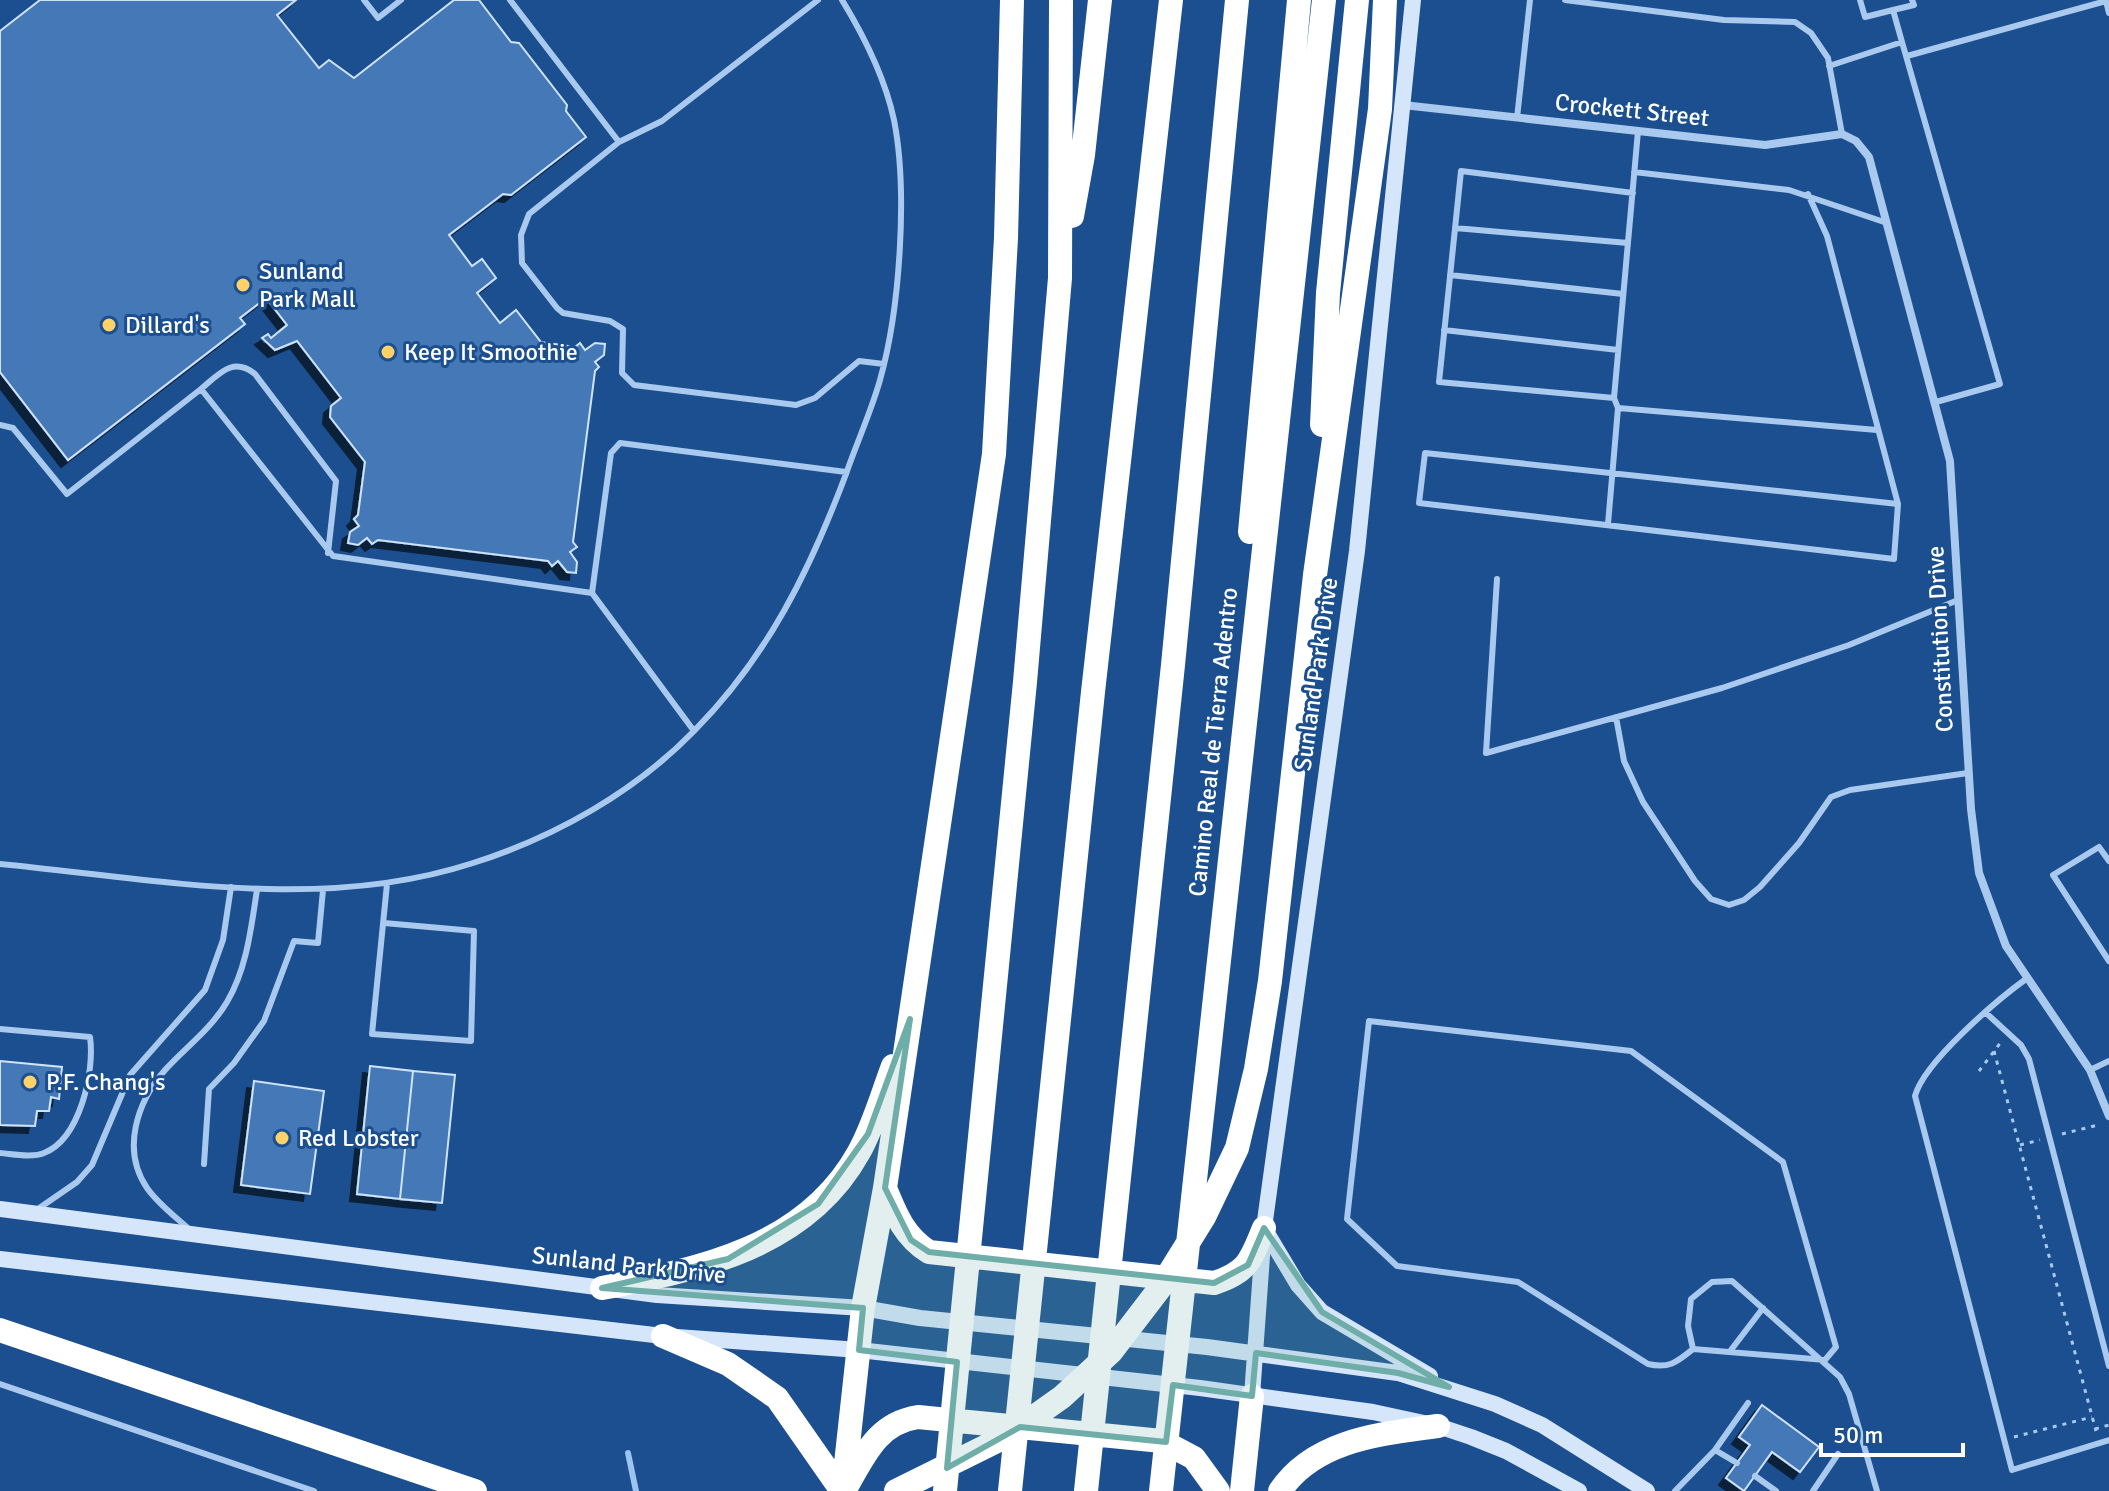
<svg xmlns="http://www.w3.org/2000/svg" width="2109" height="1491" font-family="Signika,sans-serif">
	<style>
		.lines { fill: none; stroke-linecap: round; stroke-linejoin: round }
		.stream { stroke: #9cc4f0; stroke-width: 6 }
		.building { fill: #4478b7; stroke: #cfe3fa; stroke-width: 2; filter: url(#shadow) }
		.path { stroke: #a9c9ee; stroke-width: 3; stroke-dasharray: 4 6; stroke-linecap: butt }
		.lane { stroke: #a9c9ee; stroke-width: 6 }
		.street { stroke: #a9c9ee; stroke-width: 8 }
		.secondary { stroke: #d6e6fa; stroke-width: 16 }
		.highway { stroke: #fff; stroke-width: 24 }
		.marked { fill: #6fada8; fill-opacity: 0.2; stroke: #6fada8; stroke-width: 6; stroke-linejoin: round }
		.poi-dot { fill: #ffd166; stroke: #1b4f8f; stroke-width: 3 }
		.labels { text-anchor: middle; stroke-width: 6; stroke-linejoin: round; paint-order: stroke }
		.street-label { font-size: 24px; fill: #fff; stroke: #1b4f8f }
		.poi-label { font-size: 24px; fill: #fff; stroke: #1b4f8f; text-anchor: start }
	</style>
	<defs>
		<filter id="shadow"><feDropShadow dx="-7" dy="7" stdDeviation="0" flood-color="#0009"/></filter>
	</defs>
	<rect width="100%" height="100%" fill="#1b4f8f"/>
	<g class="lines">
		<path class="stream" d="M628 1453 636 1491"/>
	</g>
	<path class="building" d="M40 0H296L277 15 319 68 329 60 354 78 454 0H479L511 42 519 43 567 105 566 111 586 137 511 195 503 194 449 235 472 266 482 259 496 278 477 293 500 323 516 310 541 342 575 347 580 343 585 350 595 343 605 344 604 355 595 362 599 367 595 371 573 542 577 547 570 552 577 562 576 573 567 572 558 561 552 566 548 561 378 540 372 544 367 538 358 545 348 543 350 532 359 526 354 519 358 515 365 462 330 417 331 406 341 398 297 341 275 350 262 338 268 334 271 338 287 325 266 298 240 318 245 324 68 460 0 372V31Z
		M0 1061 62 1067 59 1099 51 1097 49 1111H37L35 1126 0 1125Z
		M370 1066 413 1071 400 1199 357 1194Z
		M413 1071 455 1075 442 1203 400 1199Z
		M254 1081 324 1091 310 1194 241 1185Z
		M1762 1405 1819 1447 1800 1472 1772 1452 1744 1491 1726 1478 1750 1445 1739 1437Z"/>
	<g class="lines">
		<path class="path" d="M1994 1051 2096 1431
			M1979 1071 2001 1042
			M2062 1134 2098 1125
			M2020 1145 2040 1140
			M2095 1429 2109 1425
			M2014 1437 2092 1417"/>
		<path class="lane" d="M364 0 378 18 401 0
			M510 0 619 142
			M818 0 662 121 619 142 529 214 521 235 522 263 557 308 563 313 610 321 623 329 622 373 634 385 796 405 815 398 859 361 884 364
			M1565 0 1724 20 1795 22 1811 33 1828 58 1842 134
			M1860 0 1865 17 1893 10 1902 42
			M1893 10 1914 5 1912 0
			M1907 56 2106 1 2109 13
			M1829 66 1902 42 2000 384 1936 402
			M1517 118 1530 0
			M1634 172 1789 190 1887 223
			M1808 194 1827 236 1898 504 1894 559 1419 503 1425 453 1898 504
			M1455 228 1628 243
			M1450 275 1623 294
			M1444 330 1618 350
			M201 389C219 374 233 356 255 374L336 481 328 553
			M1614 398 1439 382 1461 171 1633 193
			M1618 408 1877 430
			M0 425 13 428 67 494 201 389 333 556 592 593 611 453 620 443 846 472
			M1608 524 1618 408 1614 398 1638 131
			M1497 579 1486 753 1722 688 1849 645 1958 600
			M592 593 694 731
			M1616 717 1624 761 1643 802 1695 881 1711 899 1729 905 1744 900 1760 887 1799 843 1831 797 1850 790 1968 773
			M2109 861 2099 847 2053 875 2109 961
			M0 864C156 879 320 913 473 863 555 837 635 792 695 730 768 656 810 570 846 474 857 442 871 412 880 380 900 309 908 191 894 120 885 78 864 36 842 0
			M384 923 474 931 471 1041 372 1034 387 884
			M2026 979C1997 1000 1924 1062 1915 1096L2012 1470 2109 1440
			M1985 1012 2021 1045 2029 1059 2109 1366
			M1369 1021 1631 1051 1783 1162 1836 1347 1825 1360 1693 1349C1677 1362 1669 1369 1648 1364L1518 1282 1397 1266 1347 1219Z
			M0 1029 90 1037C95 1071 80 1139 44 1153 32 1158 13 1154 0 1153
			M2090 1070 2109 1061
			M204 1164 209 1089 234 1063 264 1021 294 941 318 943 323 890
			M35 1211 77 1182 92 1165 130 1075 205 990 223 940 231 887
			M191 1231C176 1217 159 1205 147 1188 121 1150 137 1102 165 1070 186 1047 211 1029 227 1002 247 968 251 928 257 890
			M1693 1349 1688 1326 1691 1299 1712 1282 1732 1281 1840 1377 1849 1394 1877 1491
			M1731 1350 1763 1308
			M0 1384 314 1491
			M1715 1450 1748 1403
			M1755 1476 1776 1491
			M1675 1491 1715 1450 1737 1463
			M1813 1491 1838 1454"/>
		<path class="street" d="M1403 105 1765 145 1842 134 1856 141 1869 157 1950 461 1971 809 1979 873 2006 946 2090 1070 2109 1116"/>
		<path class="secondary" d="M0 1209 657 1295 863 1308 920 1318 1207 1347 1398 1373 1495 1404 1542 1425 1647 1491
			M1264 1228 1298 1285 1322 1312 1430 1376
			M0 1259 663 1336 859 1350 1200 1388 1373 1412 1438 1426 1471 1437 1506 1451 1579 1491
			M1252 1396 1264 1228 1357 551 1413 0"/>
		<path class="highway" d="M1072 216 1083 155 1100 0
			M1322 425 1328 293 1357 0
			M1250 532 1299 0
			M885 1188C896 1215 904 1236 929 1252L1214 1283C1249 1272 1251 1259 1264 1228
			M602 1288C700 1269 806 1248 859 1152 874 1125 882 1095 893 1066
			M0 1330 475 1491
			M663 1336 728 1364 777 1398 842 1491
			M848 1484C866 1452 879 1423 918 1417L1162 1441 1194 1458 1218 1491
			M843 1491 863 1308 885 1188 994 454 1006 238 1012 0
			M896 1491 1007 1436 1062 1397 1111 1352 1160 1288 1204 1217 1237 1148 1256 1069 1270 981 1315 575 1380 109 1385 0
			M945 1491 1025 682 1060 278 1061 0
			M1010 1491 1093 692 1171 0
			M1086 1491 1173 665 1237 0
			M1161 1491 1324 0
			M1242 1491 1252 1396
			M1280 1491C1315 1439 1382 1434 1438 1426"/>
	</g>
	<path class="marked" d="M910 1019 885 1188 911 1240 929 1252 1214 1283 1248 1265 1264 1228 1322 1312 1449 1387 1398 1373 1256 1353 1252 1396 1173 1385 1166 1442 1020 1427 947 1468 957 1362 859 1350 863 1308 602 1288 728 1259 818 1204 868 1134Z"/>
	<g class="poi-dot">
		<circle cx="243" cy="285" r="8"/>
		<circle cx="109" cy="325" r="8"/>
		<circle cx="388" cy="352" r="8"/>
		<circle cx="30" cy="1082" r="8"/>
		<circle cx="282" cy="1138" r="8"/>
	</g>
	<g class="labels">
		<g class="street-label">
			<text transform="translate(1632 110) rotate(6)" y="8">Crockett Street</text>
			<text transform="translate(1940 639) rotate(-93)" y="8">Constitution Drive</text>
			<text transform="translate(1316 674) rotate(-82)" y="8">Sunland Park Drive</text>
			<text transform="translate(1213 742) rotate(-84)" y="8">Camino Real de Tierra Adentro</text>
			<text transform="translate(629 1265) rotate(6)" y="8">Sunland Park Drive</text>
		</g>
		<g class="poi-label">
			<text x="259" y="279">Sunland<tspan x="259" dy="28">Park Mall</tspan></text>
			<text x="125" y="333">Dillard's</text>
			<text x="404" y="360">Keep It Smoothie</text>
			<text x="46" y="1090">P.F. Chang's</text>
			<text x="298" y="1146">Red Lobster</text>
		</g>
	</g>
	<path d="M1821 1443v12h142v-12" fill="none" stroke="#ffffff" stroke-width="4"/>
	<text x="1833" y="1443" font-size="24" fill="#ffffff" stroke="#1b4f8f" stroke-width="6" paint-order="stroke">50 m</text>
</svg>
